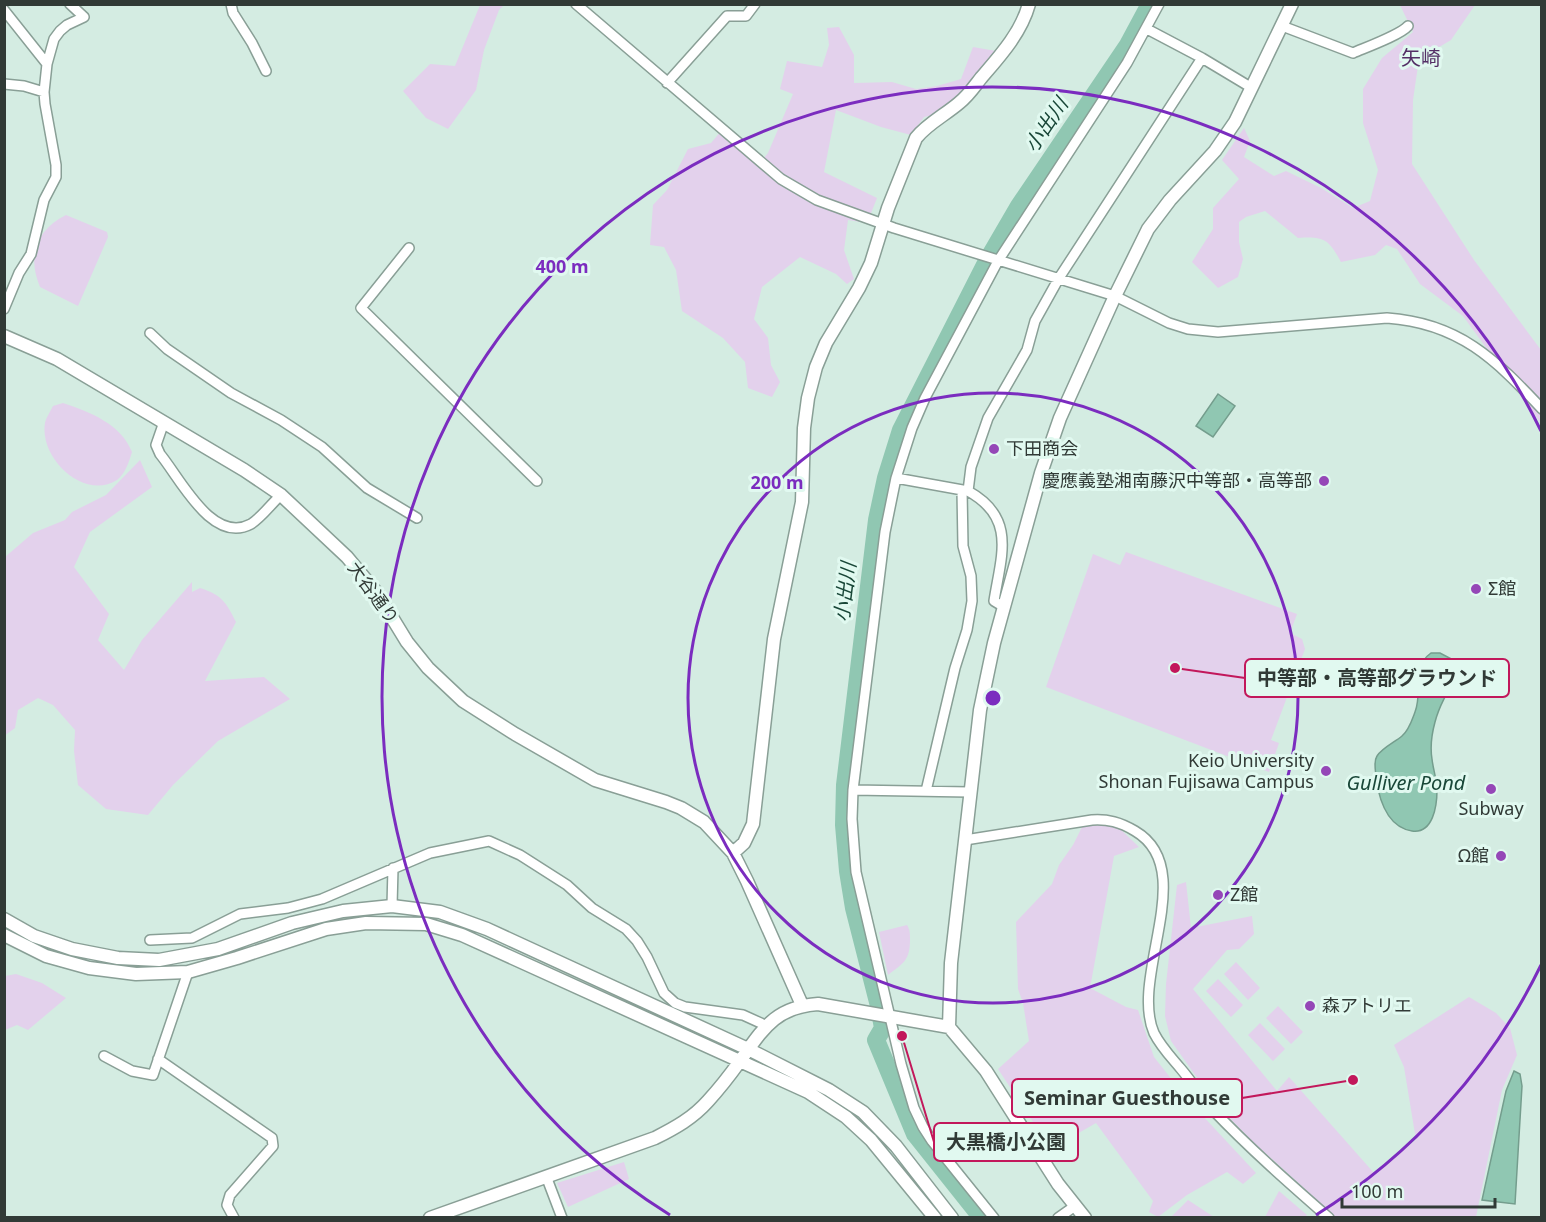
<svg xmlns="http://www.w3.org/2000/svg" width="1546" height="1222" font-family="'Noto Sans','Noto Sans JP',sans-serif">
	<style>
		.green { fill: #e3d1ec }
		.water { fill: #90c7b2; stroke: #749d8d; stroke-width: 1.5 }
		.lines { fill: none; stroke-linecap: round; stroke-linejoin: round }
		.river { stroke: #90c7b2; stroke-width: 18 }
		.minor-casing { stroke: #899f96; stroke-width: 12 }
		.tertiary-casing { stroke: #899f96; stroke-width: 15 }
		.minor { stroke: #fff; stroke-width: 9 }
		.tertiary { stroke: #fff; stroke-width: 12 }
		.ring { fill: none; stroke: #7b2cbf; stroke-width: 3 }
		.poi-dot { fill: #9547b7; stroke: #e1f9f0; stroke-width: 2 }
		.labels { text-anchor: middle; stroke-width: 6; stroke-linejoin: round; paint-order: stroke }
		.poi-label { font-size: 18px; fill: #313a36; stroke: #e1f9f0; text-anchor: start }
		.street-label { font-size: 18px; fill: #313a36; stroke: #e1f9f0 }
		.neighbourhood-label { font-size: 20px; fill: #542f66; stroke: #e1f9f0 }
		.water-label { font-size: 20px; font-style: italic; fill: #194738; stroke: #e1f9f0 }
		.centre { fill: #7b2cbf; stroke: #e1f9f0; stroke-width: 3 }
		.ring-label { font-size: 18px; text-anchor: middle; font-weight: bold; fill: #7b2cbf; stroke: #e1f9f0; stroke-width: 6; stroke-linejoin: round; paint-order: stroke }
		.leader { fill: none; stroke: #c2185b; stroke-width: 2 }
		.callout-dot { fill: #c2185b; stroke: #e1f9f0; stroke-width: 2 }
		.callout { fill: #e1f9f0; stroke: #c2185b; stroke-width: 2 }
		.callout-label { font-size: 20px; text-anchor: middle; font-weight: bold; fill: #313a36 }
	</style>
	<rect width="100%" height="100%" fill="#d4ece2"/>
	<path class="green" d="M480 5H504L499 10 484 50 476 90 448 129 426 118 403 91 430 64 455 66Z
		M1400 5H1475L1451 40 1419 59 1413 100 1412 164 1474 260 1541 350V423L1463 316 1420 284 1397 249 1386 245 1375 255 1341 262C1329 240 1325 236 1298 238L1265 211 1246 217 1239 222V242L1243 259 1238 277 1218 288 1192 262 1213 229V208L1239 179 1222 160 1244 128 1250 141 1244 157 1274 176 1286 171 1321 188 1353 208 1370 201 1378 170 1363 123V89L1382 58 1413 32Z
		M839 27 854 55V83L892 82 916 89 937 86 961 79 973 47 996 51 997 55 971 85 942 113 924 117 911 135 881 127 836 110 824 172 877 198 867 223 848 220 844 250 854 279 847 284 836 274 800 257 762 287 754 319 768 338 771 365 780 382 772 397 748 388 745 362 723 338 682 311 676 270 664 247 650 245 653 205 667 190 688 149 711 143 722 130 760 163 768 153 793 94 780 89 787 61 822 67 829 45 827 28Z
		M66 215 107 232 108 237 78 306 40 287C27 256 36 230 66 215Z
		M63 403C90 412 121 424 132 452 129 462 125 474 117 480 84 501 39 458 45 423 46 418 50 412 53 406Z
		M140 460 152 487 90 532 74 567 109 614 98 640 124 670 142 640 192 582V592L200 588C222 595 226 602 236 622L205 681 264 677 290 699 218 741 173 785 148 815 106 809 78 785 74 751 75 730 53 705 38 698 18 710 15 728 4 736 5 557 33 533 65 520 72 512 106 495Z
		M1126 552 1297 614 1290 633 1302 639 1305 649 1271 740 1279 743 1269 772 1046 687 1093 554 1120 565Z
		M1103 824 1116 825 1139 847 1114 856 1090 988 1126 1007 1138 1010 1154 1057 1188 1100 1256 1173 1243 1184 1227 1172 1187 1195 1158 1217 1149 1212 1153 1201 1096 1123 1051 1149 998 1069 1029 1041 1023 1003 1018 989 1016 922 1052 884 1059 865 1073 845 1083 825Z
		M1186 882 1191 928 1252 916 1254 934 1239 949 1227 950 1193 989 1277 1091 1289 1077 1374 1173 1416 1140 1404 1067 1394 1045 1469 997 1496 1013 1510 1028 1517 1055 1502 1090 1476 1217H1334L1326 1208 1253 1142 1215 1103 1171 1041 1165 1016 1166 984 1177 885Z
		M907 925C910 930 910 933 910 939 910 960 904 963 888 975L879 932Z
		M1236 962 1260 988 1248 1000 1224 974Z
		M16 974 42 983 66 998 28 1030 17 1025 5 1030V976Z
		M1218 979 1243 1005 1231 1017 1206 991Z
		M1278 1006 1303 1032 1291 1044 1266 1018Z
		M1260 1023 1285 1049 1273 1061 1248 1035Z
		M624 1162 629 1179 568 1207 557 1183Z
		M1279 1191 1307 1215 1305 1217H1265Z
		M1188 1200 1214 1217H1171Z"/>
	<path class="water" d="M1218 394 1235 406 1213 437 1196 426Z
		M1431 653H1440L1463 665C1453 683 1440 702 1435 722 1432 733 1430 747 1432 759 1433 769 1437 780 1437 790 1437 806 1433 834 1412 831 1387 827 1379 799 1376 778 1376 771 1373 762 1377 756 1382 748 1395 742 1402 736 1409 730 1412 720 1415 712 1423 693 1411 667 1431 653Z
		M1514 1071 1520 1074 1522 1086 1515 1204 1482 1200 1506 1091Z"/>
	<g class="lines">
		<path class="river" d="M982 1218 915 1134 876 1040 883 1028 879 1006 854 908 848 871 844 825 845 785 877 520 886 478 901 430 987 261 1019 206 1128 45 1150 4"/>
		<g class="minor-casing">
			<path id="minor" d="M231 4 233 13 252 43 266 71
				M576 4 781 179 817 200 894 228 1115 296 1169 323 1188 329 1218 332 1387 318C1459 323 1495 359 1542 409
				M4 10 47 64
				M1282 26 1353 53C1367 47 1400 35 1408 26
				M1147 29 1202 58 1252 88
				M667 83 727 16H746L755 4
				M4 84 24 86 44 92
				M409 248 361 308 537 481
				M4 309 19 273 31 254 44 200 56 177V165L45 104 44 92 47 64 54 39 60 31 67 25 84 17 70 4
				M150 333 167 349 231 393 281 420 322 447 367 488 417 518
				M164 422 156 445 160 454C180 478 212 545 251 524 262 517 271 504 281 495
				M896 478 968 491 971 467 988 418 1027 350 1035 321 1059 278 1202 58
				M968 491C1017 518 1001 556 994 601L1004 607
				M853 790 969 792
				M926 791 955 668 967 630 972 601 971 576 963 546 962 490
				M965 840 1092 820C1108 819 1120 822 1135 831 1200 869 1129 976 1154 1033 1161 1047 1171 1057 1181 1069 1192 1082 1201 1096 1212 1109 1249 1148 1289 1183 1329 1218
				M392 906 393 868
				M150 940 192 938 240 914 288 908 322 899 430 853 489 841 520 855 567 885 592 908 626 929 637 941 647 957 664 993 675 1003 685 1007 743 1015 765 1025
				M104 1056 132 1071 153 1075 188 972
				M158 1059 272 1138 273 1146 230 1195 227 1205 234 1218
				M546 1176 562 1218
				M994 1218 932 1141 923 1127 914 1108 901 1064 856 872 852 819 853 790 885 532 896 478 912 428 925 398 998 261 1127 63 1159 4
				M1058 1218 1075 1206"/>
		</g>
		<g class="tertiary-casing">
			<path id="tertiary" d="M4 336 57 359 244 470 281 495 347 557 377 593 407 642 428 668 463 701 515 734 595 780 666 802 681 808 704 822 733 853 747 881 802 1005
				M733 853 744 843 753 824 774 639 802 502 804 428 808 398 816 367 826 343 859 288 871 263 888 208 916 138C927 124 945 115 959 103 968 96 974 87 981 78 1000 56 1021 33 1029 4
				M4 919 34 936 72 949 118 958 159 960 218 949 292 923 343 911 392 906 440 912 487 929 748 1049 829 1090 863 1112 896 1146 952 1218
				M4 935 46 956 89 968 136 974 188 972 237 958 326 929 366 923 426 924 462 935 808 1092 846 1117 871 1140 935 1218
				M949 1027 951 963 980 710 994 643 1041 473 1060 418 1115 296 1148 229 1170 200 1215 151 1235 122 1292 4
				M430 1218 655 1138C675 1128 693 1118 708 1101 719 1089 730 1075 740 1061 763 1029 775 1007 818 1004L949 1027 986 1071 1058 1184 1085 1218"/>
		</g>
		<use href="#minor" class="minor"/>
		<use href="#tertiary" class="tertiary"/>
	</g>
	<g class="ring">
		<circle cx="993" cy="698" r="305"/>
		<path d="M1541 965A610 610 0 0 1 1316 1215M670 1215A610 610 0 1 1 1541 431"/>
	</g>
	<g class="poi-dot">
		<circle cx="994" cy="449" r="6"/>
		<circle cx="1324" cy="481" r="6"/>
		<circle cx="1476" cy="589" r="6"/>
		<circle cx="1326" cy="771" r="6"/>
		<circle cx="1491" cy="789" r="6"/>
		<circle cx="1501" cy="856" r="6"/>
		<circle cx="1218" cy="895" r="6"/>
		<circle cx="1310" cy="1006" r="6"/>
	</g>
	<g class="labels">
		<g class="poi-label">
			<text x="1006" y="455">下田商会</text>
			<text x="1312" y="487" text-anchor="end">慶應義塾湘南藤沢中等部・高等部</text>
			<text x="1488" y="595">Σ館</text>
			<text x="1314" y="767" text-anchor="end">Keio University<tspan x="1314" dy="21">Shonan Fujisawa Campus</tspan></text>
			<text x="1491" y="815" text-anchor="middle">Subway</text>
			<text x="1489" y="862" text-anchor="end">Ω館</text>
			<text x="1230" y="901">Ζ館</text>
			<text x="1322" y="1012">森アトリエ</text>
		</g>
		<g class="street-label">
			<text transform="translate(373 593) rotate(54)" y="6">大谷通り</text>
		</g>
		<g class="neighbourhood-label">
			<text x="1421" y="65">矢崎</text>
		</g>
		<g class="water-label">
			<text transform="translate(1046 125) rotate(-56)" y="7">小出川</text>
			<text transform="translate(845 592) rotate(-83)" y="7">小出川</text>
			<text x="1406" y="790">Gulliver Pond</text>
		</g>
	</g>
	<circle cx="993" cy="698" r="9" class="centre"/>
	<g class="ring-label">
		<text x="562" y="273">400 m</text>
		<text x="777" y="489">200 m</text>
	</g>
	<path class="leader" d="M1175 668L1245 678M1353 1080L1242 1098M902 1036L934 1142"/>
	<g class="callout-dot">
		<circle cx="1175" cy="668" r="6"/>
		<circle cx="1353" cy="1080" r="6"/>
		<circle cx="902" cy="1036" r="6"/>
	</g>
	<g class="callout">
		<rect x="1245" y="659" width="264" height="38" rx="6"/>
		<rect x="1012" y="1079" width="230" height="38" rx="6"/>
		<rect x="934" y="1123" width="144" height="38" rx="6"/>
	</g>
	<g class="callout-label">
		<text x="1377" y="685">中等部・高等部グラウンド</text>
		<text x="1127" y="1105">Seminar Guesthouse</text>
		<text x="1006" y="1149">大黒橋小公園</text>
	</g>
	<rect width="1546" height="1222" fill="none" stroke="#313a36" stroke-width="12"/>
	<path d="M1342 1198v9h153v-9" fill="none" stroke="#313a36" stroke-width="3"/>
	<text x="1351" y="1198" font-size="18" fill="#313a36" stroke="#e1f9f0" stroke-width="4.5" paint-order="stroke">100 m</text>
</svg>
